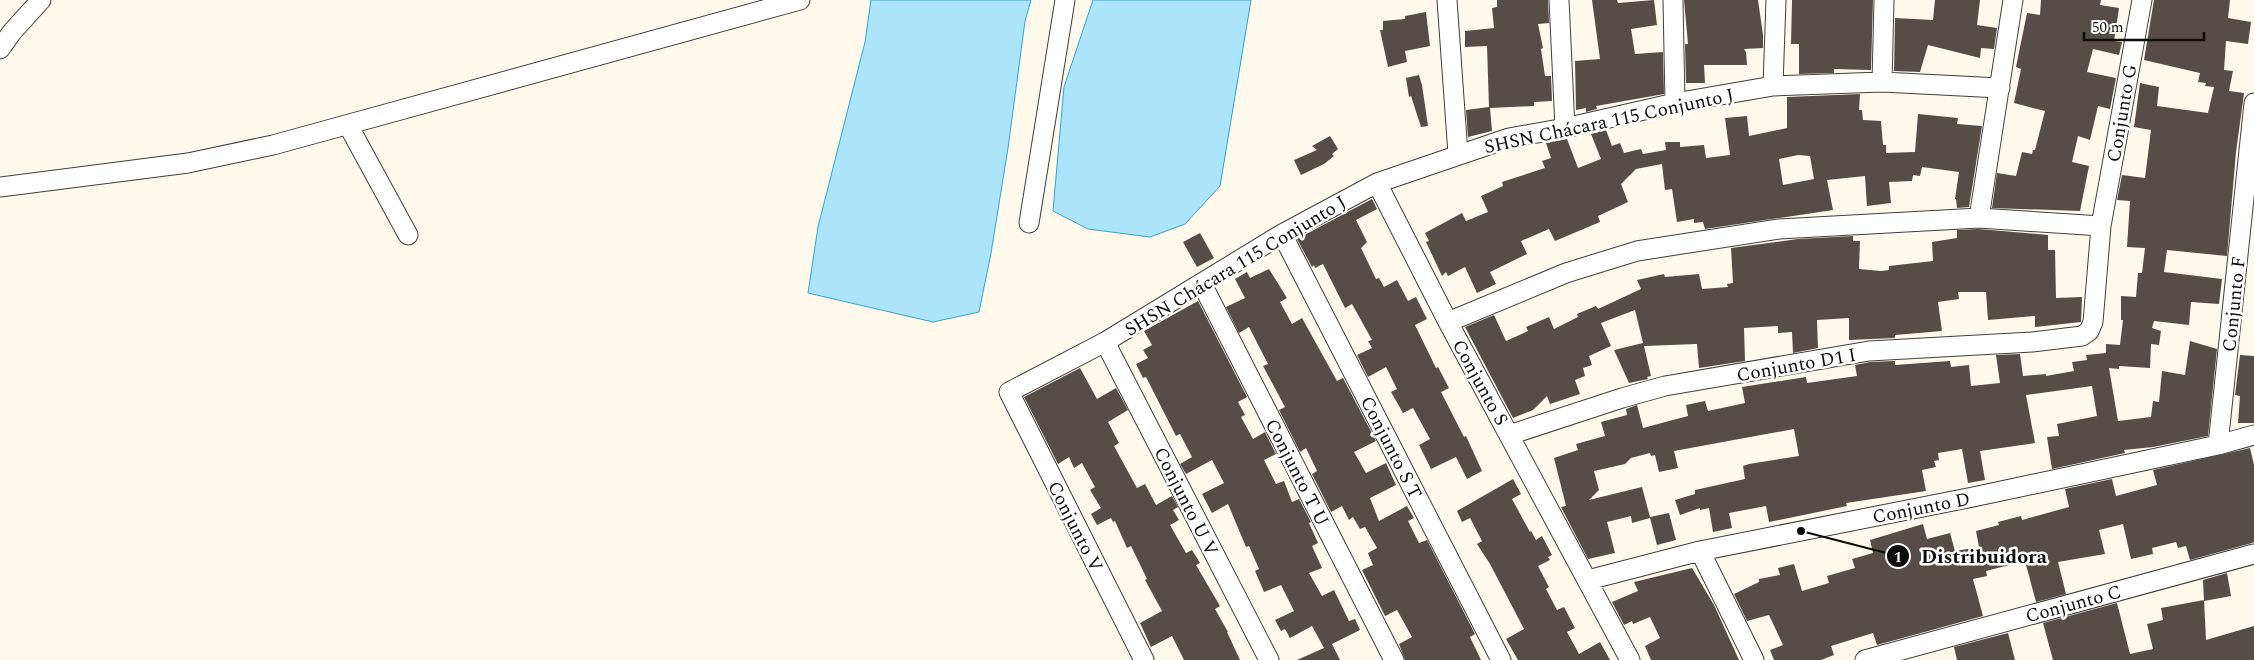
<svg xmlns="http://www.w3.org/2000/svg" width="2254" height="660" font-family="Spectral,serif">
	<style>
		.water { fill: #ace5fb; stroke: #2da5d7 }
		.building { fill: #564c48; fill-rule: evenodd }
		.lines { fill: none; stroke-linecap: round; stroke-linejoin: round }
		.minor-casing { stroke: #3f3f3f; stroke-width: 21 }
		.minor { stroke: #fff; stroke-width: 19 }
		.labels { text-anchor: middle; stroke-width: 5; stroke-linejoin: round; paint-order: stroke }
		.street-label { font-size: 19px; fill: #0c0c0c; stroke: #fff }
		.leader { fill: none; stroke: #0c0c0c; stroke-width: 2 }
		.callout-dot { fill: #0c0c0c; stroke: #fff; stroke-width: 2 }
		.mark-label { font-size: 15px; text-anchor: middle; font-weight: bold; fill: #fff }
		.callout-label { font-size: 20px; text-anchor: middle; font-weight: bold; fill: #0c0c0c; stroke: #fff; stroke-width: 5; stroke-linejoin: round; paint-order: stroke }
	</style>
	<rect width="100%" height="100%" fill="#fff9eb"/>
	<path class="water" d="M871 0H1031L1025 21 1008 148 991 253 979 312 933 322 808 293 818 227 865 42Z
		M1093 0H1251L1220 186 1185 224 1150 237 1088 229 1053 211 1064 87Z"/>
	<path class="building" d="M1497 0H1548L1549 23 1538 24 1543 48 1541 49 1545 76H1551L1552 101 1534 102V106L1490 108 1492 131 1468 137 1466 110 1489 107 1487 46 1465 47V31L1494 28 1492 8 1497 7Z
		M1592 0H1617L1618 3 1654 0 1657 25 1631 29 1635 54 1663 52 1664 94 1596 106 1597 109 1586 112V108L1576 110 1575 61 1600 59Z
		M1684 0H1758L1763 35V48L1744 49 1746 52 1747 65H1704L1705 83H1686L1685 44H1688Z
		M1792 0H1873L1871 70 1834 69V73L1799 74V44H1791Z
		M1935 0H1980L1977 25 1997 28 1994 49 1981 48 1980 58 1928 45 1920 72 1894 71 1895 18 1933 20Z
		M2041 0H2101L2100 5 2119 8 2114 41 2122 42 2119 55 2093 49 2087 72 2116 78 2110 109 2098 106 2090 140 2078 136 2072 162 2089 166 2080 211 1992 208 1997 173 2016 176 2022 152 2032 154 2033 150H2035L2045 111 2014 103 2021 69 2016 67 2027 13 2040 15Z
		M2154 0H2230L2228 18 2251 22 2248 44 2226 41 2224 70 2233 71 2229 91 2244 93 2236 152 2227 256 2167 250 2164 272 2222 279 2219 304 2191 302 2189 325 2154 321 2152 328 2161 331 2159 345 2151 344 2150 368 2119 366V369L2109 368 2118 421 2151 417 2153 401 2159 402 2162 371 2185 375 2190 341 2217 349 2208 436 2153 447 2124 450 2125 453 2052 469 2047 437 2059 436 2057 424 2097 416 2092 386 2026 395 2035 443 1980 451 1985 480 1968 483 1962 449 1938 453 1939 460 1934 461 1936 467 1922 470 1926 491 1846 503 1847 506 1769 522 1766 506 1729 513 1732 528 1713 532 1709 508 1700 510V508L1680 515 1675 500 1695 494V490L1745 479 1743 466 1749 464 1799 456 1794 429 1674 451 1678 468 1659 472 1655 455 1651 456 1650 453 1631 458 1625 464 1594 471 1599 490 1589 500 1642 487 1650 517 1669 513 1676 540 1657 545 1650 518 1632 523 1631 516 1607 522 1615 553 1588 559 1561 507 1566 506 1554 458 1578 450 1576 444 1605 436 1601 422 1627 415 1626 409 1637 405 1643 428 1688 416 1686 405 1705 401 1708 411 1745 403 1742 387 1806 377 1807 383 1850 377 1857 376 1855 365 1870 362 1895 361V365L1950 361 1951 367 1969 365 1971 386 2000 383 1996 355 2020 354 2023 376 2046 374V376L2074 371 2072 362 2087 360 2086 355 2106 353V344L2120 345 2123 320H2121V296L2136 297 2138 273H2142L2145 248 2127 247 2130 201 2117 200 2122 175 2145 178 2151 130 2134 127 2140 83 2159 87 2157 106 2208 113 2214 87 2205 86 2206 83 2198 82 2200 73 2144 60Z
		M1426 12 1430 46 1405 51 1407 62 1388 67 1380 30H1383V21L1405 19V16Z
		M1419 75 1422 85 1428 126 1421 127 1411 96 1409 97 1406 78Z
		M1860 94 1859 110H1862L1863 120 1881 121 1883 145H1886V153L1915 152 1918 114 1958 118 1957 124 1982 126 1969 207 1957 208 1956 199H1955L1959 172 1922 167 1920 176 1913 175 1912 181 1889 182 1891 203 1867 206 1865 176 1827 180 1833 210 1705 229 1703 222 1694 223V219L1677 222 1672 189 1665 190 1662 164 1636 169 1621 184 1628 202 1598 216 1600 222 1555 241 1549 229 1521 241 1527 254 1490 272 1496 284 1477 293 1465 267 1448 276 1446 272 1442 276 1426 242 1429 241 1425 233 1462 213 1466 221 1488 212 1481 196 1503 186 1502 182 1545 168 1542 161 1551 158 1546 143 1567 139 1578 168 1601 159 1591 134 1606 130 1612 146 1620 143 1624 153 1641 149 1643 154 1666 150 1665 142H1680V147L1704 145 1706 158 1730 155 1725 118 1747 116 1749 136 1787 128V97ZM1798 155 1810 156 1814 179 1783 185 1779 159Z
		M1330 136 1338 149 1332 154 1334 156 1324 164 1301 175 1294 160 1317 150 1312 146Z
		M1372 199 1377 209 1356 220 1367 242 1361 248 1376 279 1379 278 1384 287 1397 280 1408 301 1416 297 1427 319 1415 325 1436 368 1438 367 1449 388 1441 392 1464 437 1466 436 1482 471 1467 479 1456 457 1431 469 1419 445 1430 439 1413 408 1403 413 1391 392 1397 389 1386 367 1368 377 1357 355 1372 348 1368 341 1372 340 1352 304 1345 308 1323 264 1315 268 1314 265 1312 267 1297 239Z
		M1979 229 2048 235V250H2055L2056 298 2082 297 2081 322 2035 327V316L1988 320 1986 292H1958L1959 299 1938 302 1942 331 1895 335V338L1849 340V318L1817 320 1818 348 1793 353 1792 332 1778 333V326L1744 328 1745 361 1699 368 1697 344 1644 346 1651 376 1647 377 1648 379 1629 383 1614 350 1643 343 1635 310 1601 323 1611 346 1589 356 1592 365 1583 368 1585 376 1575 380 1580 394 1550 404 1547 396 1533 410 1513 418 1465 327 1494 315 1506 341 1528 331 1526 327 1549 317 1554 329 1578 317 1577 314 1596 306 1598 309 1641 289 1637 280 1664 274 1665 277 1699 274 1702 289 1728 287 1727 284 1733 283 1731 248 1798 239 1853 236V241H1860L1859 269 1881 271 1889 270V266L1933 261 1932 242 1957 238V230Z
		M1200 233 1214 258 1197 267 1183 242Z
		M1269 269 1287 298 1280 302 1292 324 1302 318 1337 381 1343 378 1376 441 1354 452 1366 473 1386 463 1396 485 1370 498 1379 521 1407 506 1414 518 1408 521 1419 543 1427 540 1475 634 1470 637 1481 660H1405L1399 644 1412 637 1397 610 1385 616 1362 570 1373 565 1368 553 1377 548 1365 527 1360 529 1353 517 1349 520 1342 506 1331 512 1312 474 1317 471 1306 448 1300 452 1279 410 1285 407 1263 366 1268 364 1249 327 1239 333 1226 307 1245 298 1235 279 1247 272 1250 278Z
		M1198 301 1247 397 1238 402 1245 415 1241 417 1253 439 1265 432 1276 454 1264 460 1276 484 1284 481 1292 502 1299 499 1311 522 1309 523 1318 543 1312 546 1322 568 1309 573 1322 596 1334 590 1349 621 1355 619 1360 630 1332 644 1340 660H1297L1324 648 1312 626 1290 638 1285 629 1281 631 1275 620 1294 611 1281 585 1264 592 1255 571 1259 569 1249 546 1246 547 1228 504 1212 513 1202 494 1224 483 1212 460 1186 474 1180 464 1192 457 1180 434 1176 436 1146 377 1143 378 1136 364 1148 358 1143 350 1152 345 1144 331Z
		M2240 355 2254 356V423H2238L2240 396 2235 395Z
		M1080 368 1097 399 1116 388 1128 410 1108 422 1119 443 1114 446 1137 488 1145 484 1156 505 1172 496 1178 507 1173 510 1179 520 1170 525 1186 553 1192 550 1200 563 1196 565 1220 606 1215 609 1228 632H1227L1240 660H1184L1172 636 1151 647 1140 623 1162 611 1145 580 1147 579 1131 546 1127 548 1115 521 1113 522 1111 518 1097 525 1091 514 1101 508 1090 490 1095 487 1082 463 1074 468 1069 457 1058 464 1024 397Z
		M2250 448 2254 465V542L2252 543 2190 560 2186 546 2178 548 2176 542 2152 548 2153 554 2131 559 2123 524 2099 530 2105 554 2058 562 2066 594 2036 602 2025 561 1986 571 1987 576 1973 579 1983 616 1877 645 1873 633 1831 646 1834 655 1821 660H1774L1770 650 1783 645 1769 615 1747 621 1734 594 1759 582V579L1780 575 1778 568 1794 564 1802 591 1829 583 1827 576 1855 568 1852 559 1873 553 1870 540 1923 524 1927 539 1950 533 1955 551 1979 547 1976 531 1999 525 1998 522 2021 516 2022 520 2069 507 2065 489 2112 479 2116 496 2157 485 2153 470Z
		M1513 479 1521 494 1512 499 1530 532 1531 531 1536 540 1542 536 1552 555 1548 557 1550 560 1538 566 1549 587 1546 589 1557 610 1564 607 1575 628 1567 632 1579 654 1600 642 1610 660H1518L1506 639 1524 629 1490 564 1477 544 1482 541 1470 518 1462 522 1457 511Z
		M1692 568 1714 605 1739 660H1651L1645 646 1660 638 1650 617 1633 624 1632 621 1624 625 1612 602 1638 591 1634 582Z
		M2227 573 2231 596 2204 601 2203 580Z
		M2204 600 2206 640 2254 626V660H2053L2043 623 2117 603 2130 654 2153 649 2147 624 2163 620 2161 608Z
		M2008 633 2015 660H1957L1954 647Z"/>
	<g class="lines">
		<g class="minor-casing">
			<path id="minor" d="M1447 0 1458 154
				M1559 0 1565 128
				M1673 0 1675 103
				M0 49 12 32 41 0
				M1882 82 1884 0
				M1773 86 1776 0
				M348 125 408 235
				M1377 183 1448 322 1630 660
				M0 187 188 163 273 145 800 0
				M1979 218 2013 0
				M1029 223 1065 0
				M1282 234 1501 660
				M1202 284 1394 660
				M1448 322 1566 273 1637 251 1779 229 1979 218 2101 226
				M1105 342 1269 660
				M1509 435 1622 398 1665 386 1869 351 2032 342 2082 336 2089 331 2093 322 2101 226 2142 0
				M2218 445 2254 103
				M1700 551 1754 660
				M1588 580 1700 551 1973 497 2218 445 2254 435
				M1144 660 1009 392 1105 342 1282 234 1377 183 1509 138 1565 128 1675 103 1773 86 1882 82 2000 88
				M1865 660 2254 554"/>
		</g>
		<use href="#minor" class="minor"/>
	</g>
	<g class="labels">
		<g class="street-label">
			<text transform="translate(2121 113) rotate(-80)" y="7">Conjunto G</text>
			<text transform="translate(1609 120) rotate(-12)" y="7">SHSN Chácara 115 Conjunto J</text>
			<text transform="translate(1235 265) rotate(-31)" y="7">SHSN Chácara 115 Conjunto J</text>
			<text transform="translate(2233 304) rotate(-84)" y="7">Conjunto F</text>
			<text transform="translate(1796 364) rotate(-10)" y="7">Conjunto D1 I</text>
			<text transform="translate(1481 382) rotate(61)" y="7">Conjunto S</text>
			<text transform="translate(1392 447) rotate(63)" y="7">Conjunto S T</text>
			<text transform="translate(1298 472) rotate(63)" y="7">Conjunto T U</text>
			<text transform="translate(1187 501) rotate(63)" y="7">Conjunto U V</text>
			<text transform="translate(1921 507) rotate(-11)" y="7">Conjunto D</text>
			<text transform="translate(1076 526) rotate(63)" y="7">Conjunto V</text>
			<text transform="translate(2073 603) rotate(-15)" y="7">Conjunto C</text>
		</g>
	</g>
	<path class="leader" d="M1801 531L1898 556"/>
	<g class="callout-dot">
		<circle cx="1801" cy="531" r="5"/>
		<circle cx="1898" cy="556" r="12"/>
	</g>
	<g class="mark-label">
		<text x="1898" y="562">1</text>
	</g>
	<g class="callout-label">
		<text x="1984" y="563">Distribuidora</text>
	</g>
	<path d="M2084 32v8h120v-8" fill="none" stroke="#0c0c0c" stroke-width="2.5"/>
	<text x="2092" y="32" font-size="15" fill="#0c0c0c" stroke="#ffffff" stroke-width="4" paint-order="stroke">50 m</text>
</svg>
